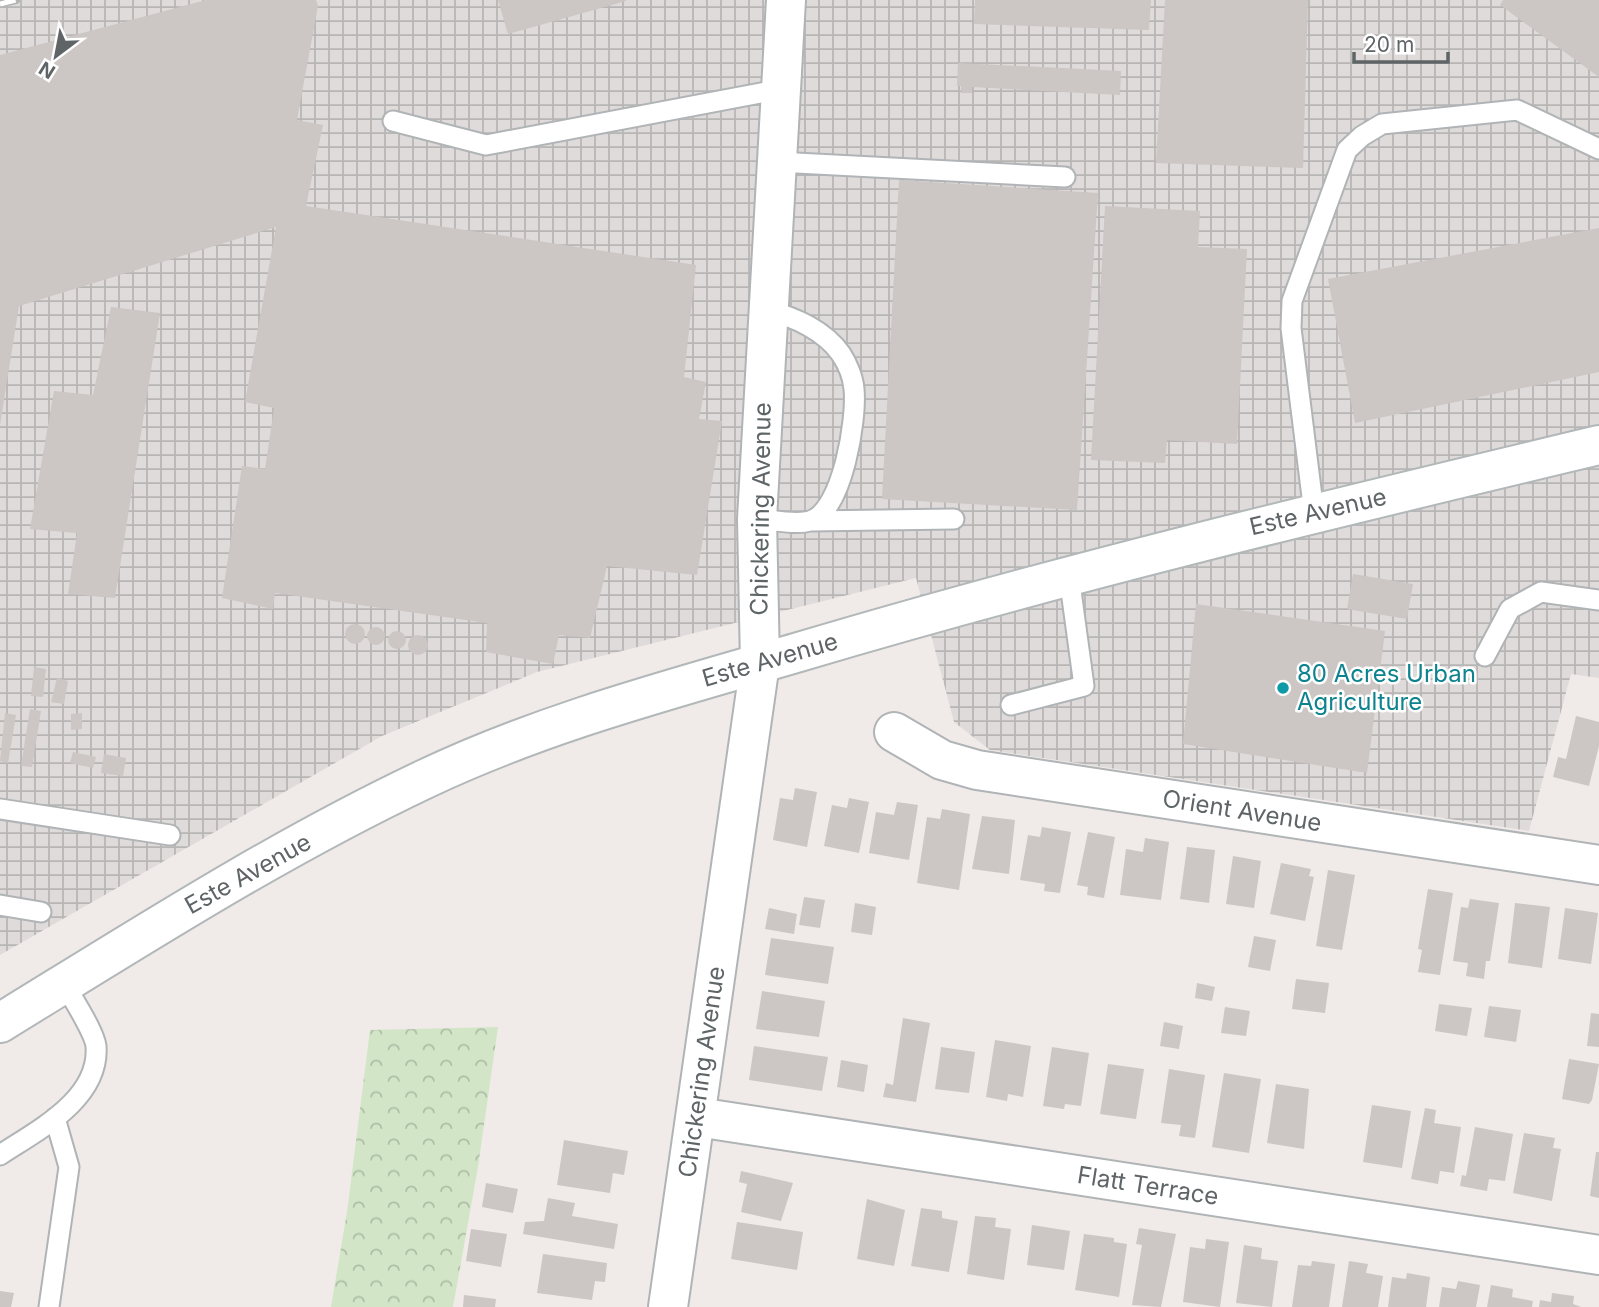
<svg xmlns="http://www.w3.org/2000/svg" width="1599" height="1307" font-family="Inter,sans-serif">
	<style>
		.industrial { fill: url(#industrial-grid) }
		.forest { fill: url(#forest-crowns) }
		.building { fill: #ccc6c4 }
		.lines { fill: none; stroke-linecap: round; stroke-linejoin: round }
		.lane-casing { stroke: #b0b4b6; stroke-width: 23 }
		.street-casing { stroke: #b0b4b6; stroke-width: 42 }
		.secondary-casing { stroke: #b2b7b9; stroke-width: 42 }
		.lane { stroke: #fff; stroke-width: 19 }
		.street { stroke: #fff; stroke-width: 38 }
		.secondary { stroke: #fff; stroke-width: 38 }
		.rail-casing { stroke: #b3b4b5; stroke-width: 8 }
		.rail { stroke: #fff; stroke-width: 5; stroke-dasharray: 16; stroke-linecap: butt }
		.culture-dot { fill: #0f9aa8; stroke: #fff; stroke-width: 2.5 }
		.labels { text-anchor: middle; stroke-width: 5; stroke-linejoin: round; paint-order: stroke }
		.street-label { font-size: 24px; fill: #5f6567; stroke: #fff }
		.culture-label { font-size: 24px; fill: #0d838f; stroke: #fff; text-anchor: start }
	</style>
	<defs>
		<pattern id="industrial-grid" width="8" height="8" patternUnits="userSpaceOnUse" patternTransform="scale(1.75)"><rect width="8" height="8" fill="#dfdbda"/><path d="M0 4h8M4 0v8" fill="none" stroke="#b8b5b5"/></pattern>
		<pattern id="forest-crowns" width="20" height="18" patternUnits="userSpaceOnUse" patternTransform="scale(1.75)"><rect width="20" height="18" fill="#d2e5c7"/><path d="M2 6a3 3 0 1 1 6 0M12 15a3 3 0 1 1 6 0" fill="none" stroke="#aebda5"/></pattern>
	</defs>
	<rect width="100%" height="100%" fill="#f0ebe8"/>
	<path class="industrial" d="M0 0H1599V678L1571 674 1529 831 990 750 954 722 916 578 537 672 382 736 0 955Z"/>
	<path class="forest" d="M498 1027 478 1167 453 1307H331L347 1212 370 1030Z"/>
	<path class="building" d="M206 0H316L318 6 297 120 323 125 306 206 696 265 684 377 706 382 699 419 722 421 697 575 607 566 590 638 559 635 553 664 486 652 487 623 275 593 273 609 222 598 242 466 265 469 274 408 245 402 276 227 19 306 0 425V55Z
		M498 0H626V1L508 34Z
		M975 0H1151L1149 30 974 24Z
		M1165 0H1308L1303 168 1156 163Z
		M1503 0H1599V77L1500 5Z
		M958 63 1121 71 1120 95 972 87V93H961V86H957Z
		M899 180 1098 193 1077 510 882 499Z
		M1105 206 1200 211 1198 247 1247 249 1237 444 1167 440 1165 463 1091 460Z
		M1599 228V372L1355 423 1328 279Z
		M111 307 160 313 115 598 68 594 77 533 30 529 54 391 93 395Z
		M1353 574 1413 584 1407 619 1347 609Z
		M1196 604 1385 631 1367 773 1183 744Z
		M345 634a10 10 0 1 1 20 0a10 10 0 1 1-20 0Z
		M367 636a9 9 0 1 1 18 0a9 9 0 1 1-18 0Z
		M388 640a9 9 0 1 1 18 0a9 9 0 1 1-18 0Z
		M408 645a10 10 0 1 1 20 0a10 10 0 1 1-20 0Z
		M34 667 46 669 43 697 31 696Z
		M57 678 68 681 64 704 51 702Z
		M30 709 41 711 32 767 21 766Z
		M5 713 16 715 8 763 0 761Z
		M82 713V729L71 730V714Z
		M1576 716 1599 722V746L1589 786 1553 777 1558 757 1566 759Z
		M73 752 96 757 93 768 70 763Z
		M104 754 126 758 123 776 101 773Z
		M795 788 817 792 807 847 773 840 780 798 793 800Z
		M849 798 869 802 859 853 824 846 832 805 847 808Z
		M897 802 918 805 909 860 869 853 876 812 894 815Z
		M942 809 970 814 959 890 917 883 927 817 940 819Z
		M982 816 1015 820 1009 874 972 869Z
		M1042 827 1071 832 1060 893 1044 891 1045 884 1020 880 1028 835 1040 837Z
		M1088 832 1115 837 1104 898 1087 895 1088 887 1077 885Z
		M1145 838 1169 842 1161 900 1120 895 1126 849 1143 852Z
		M1187 847 1215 850 1209 903 1180 899Z
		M1233 856 1261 861 1254 908 1226 904Z
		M1281 863 1311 869 1309 876 1314 877 1305 921 1270 914Z
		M1328 870 1355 875 1342 950 1316 946Z
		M1428 889 1453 893 1440 975 1418 972 1422 950 1418 949Z
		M804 897 825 900 820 928 799 925Z
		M1470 899 1499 903 1490 961H1486L1484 979 1466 976 1468 963 1453 961 1461 907 1468 908Z
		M855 903 876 907 872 935 851 932Z
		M1515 903 1550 907 1542 968 1508 963Z
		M769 908 797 914 794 934 765 929Z
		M1565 908 1598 913 1591 964 1558 959Z
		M1254 936 1276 940 1270 971 1248 967Z
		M771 938 834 947 828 984 765 975Z
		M1296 979 1329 983 1325 1013 1292 1009Z
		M1197 983 1215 987 1212 1001 1195 998Z
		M762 991 825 1001 819 1037 756 1029Z
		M1439 1004 1472 1008 1467 1036 1435 1031Z
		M1489 1006 1521 1010 1516 1042 1484 1037Z
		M1225 1007 1250 1011 1246 1036 1221 1033Z
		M1591 1013 1599 1014V1047L1587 1046Z
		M903 1018 930 1023 916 1102 883 1097 886 1083 893 1085Z
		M1164 1022 1183 1026 1179 1049 1160 1046Z
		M995 1040 1031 1046 1023 1097 1008 1094 1007 1101 986 1097Z
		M754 1046 828 1057 822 1091 749 1080Z
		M941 1047 975 1052 969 1093 935 1089Z
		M1052 1047 1089 1053 1081 1106 1065 1104 1064 1109 1043 1106Z
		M1569 1059 1599 1064 1592 1100 1589 1104 1562 1099Z
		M841 1060 868 1065 864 1092 837 1087Z
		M1108 1064 1144 1069 1136 1119 1100 1114Z
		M1169 1069 1205 1075 1195 1138 1179 1136 1181 1125 1161 1123Z
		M1224 1073 1261 1079 1249 1153 1212 1147Z
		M1276 1084 1309 1089 1304 1149 1267 1143Z
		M1372 1105 1411 1111 1402 1168 1363 1162Z
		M1425 1108 1436 1110 1434 1123 1461 1127 1454 1173 1440 1171 1438 1184 1411 1179Z
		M1475 1127 1513 1134 1505 1181 1489 1179 1487 1191 1460 1186 1462 1175 1466 1176Z
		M1524 1133 1555 1138 1553 1148 1561 1149 1552 1201 1513 1193Z
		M564 1140 628 1151 624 1175 613 1173 610 1193 557 1185Z
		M1596 1152H1599V1198L1590 1196Z
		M741 1171 793 1183 781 1221 741 1212 747 1184 739 1182Z
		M486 1183 518 1189 513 1213 482 1207Z
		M548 1198 575 1203 572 1216 618 1224 614 1249 523 1234 525 1222 544 1221Z
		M867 1199 905 1210 894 1266 857 1259Z
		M921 1208 942 1211V1218L958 1221 949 1272 911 1266Z
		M975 1216 996 1218 995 1227 1011 1229 1004 1280 967 1274Z
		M737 1222 803 1232 797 1270 731 1259Z
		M1032 1225 1070 1231 1064 1270 1027 1265Z
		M1139 1228 1176 1234 1161 1307 1132 1305 1142 1245 1136 1244Z
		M471 1229 507 1234 501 1267 466 1261Z
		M1084 1234 1114 1238V1242L1127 1244 1119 1297 1075 1290Z
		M1206 1239 1229 1242 1220 1307 1183 1302 1190 1247 1205 1249Z
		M1244 1245 1262 1248 1261 1259 1278 1261 1272 1307 1236 1303Z
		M543 1254 607 1263 605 1282 595 1281 592 1300 537 1293Z
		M1312 1261 1335 1264 1329 1307H1292L1298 1265 1311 1266Z
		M1349 1261 1368 1264 1366 1273 1383 1276 1378 1307H1342Z
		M1407 1273 1430 1277 1426 1307H1388L1392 1277 1406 1279Z
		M1458 1281 1480 1285 1476 1307H1439L1442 1287 1456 1289Z
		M1491 1285 1513 1289 1512 1297 1533 1301 1532 1307H1487Z
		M0 1291 14 1293 11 1307H0Z
		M1552 1293 1574 1296 1573 1304 1581 1307H1539L1540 1300 1551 1302Z
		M464 1295 496 1299 495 1307H463Z"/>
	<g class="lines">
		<g class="lane-casing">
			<path id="lane" d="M393 121 486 145 782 89
				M777 162 1065 177
				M1314 513 1291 328 1292 301 1347 150 1362 136 1382 124 1517 110 1599 149
				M757 519C772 520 796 525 810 521 843 511 857 418 854 389 853 377 847 363 841 354 825 331 795 317 769 311
				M810 521 954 519
				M1485 656 1510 609 1541 592 1599 600
				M1011 705 1084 686 1069 576
				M0 809 170 835
				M0 905 41 912
				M0 1155C38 1130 100 1099 96 1046 94 1031 72 998 64 983
				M49 1307 69 1167 55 1118"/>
		</g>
		<g class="street-casing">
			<path id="street" d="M894 732 942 760 977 770 1599 865
				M697 1117 1599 1255
				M668 1307 760 663 757 519 786 0"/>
		</g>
		<g class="secondary-casing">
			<path id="secondary" d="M0 1023C140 937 277 849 425 779 545 722 673 689 799 652 1064 573 1331 509 1599 445"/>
		</g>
		<use href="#lane" class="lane"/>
		<use href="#street" class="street"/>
		<use href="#secondary" class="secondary"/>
		<g class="rail-casing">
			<path id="rail" d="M0 4 16 0"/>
		</g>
		<use href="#rail" class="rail"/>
	</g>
	<circle class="culture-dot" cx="1283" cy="688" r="7"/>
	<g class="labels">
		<g class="street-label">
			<text transform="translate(761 509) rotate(-89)" y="8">Chickering Avenue</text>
			<text transform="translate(1318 512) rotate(-13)" y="8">Este Avenue</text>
			<text transform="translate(770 660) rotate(-16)" y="8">Este Avenue</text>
			<text transform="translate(1242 811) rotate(9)" y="8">Orient Avenue</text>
			<text transform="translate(248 874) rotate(-29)" y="8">Este Avenue</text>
			<text transform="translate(702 1072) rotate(-82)" y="8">Chickering Avenue</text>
			<text transform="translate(1148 1186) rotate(9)" y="8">Flatt Terrace</text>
		</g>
		<g class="culture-label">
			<text x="1297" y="682">80 Acres Urban<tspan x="1297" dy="28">Agriculture</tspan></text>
		</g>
	</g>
	<g transform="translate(56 56) rotate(212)" stroke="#ffffff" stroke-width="5" paint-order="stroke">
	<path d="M0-5L12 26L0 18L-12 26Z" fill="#5f6567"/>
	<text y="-10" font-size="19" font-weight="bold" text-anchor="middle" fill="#5f6567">N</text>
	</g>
	<path d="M1354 52v10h94v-10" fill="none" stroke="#5f6567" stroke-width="3.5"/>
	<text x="1364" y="52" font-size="21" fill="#5f6567" stroke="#ffffff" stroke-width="5" paint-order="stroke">20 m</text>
</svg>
